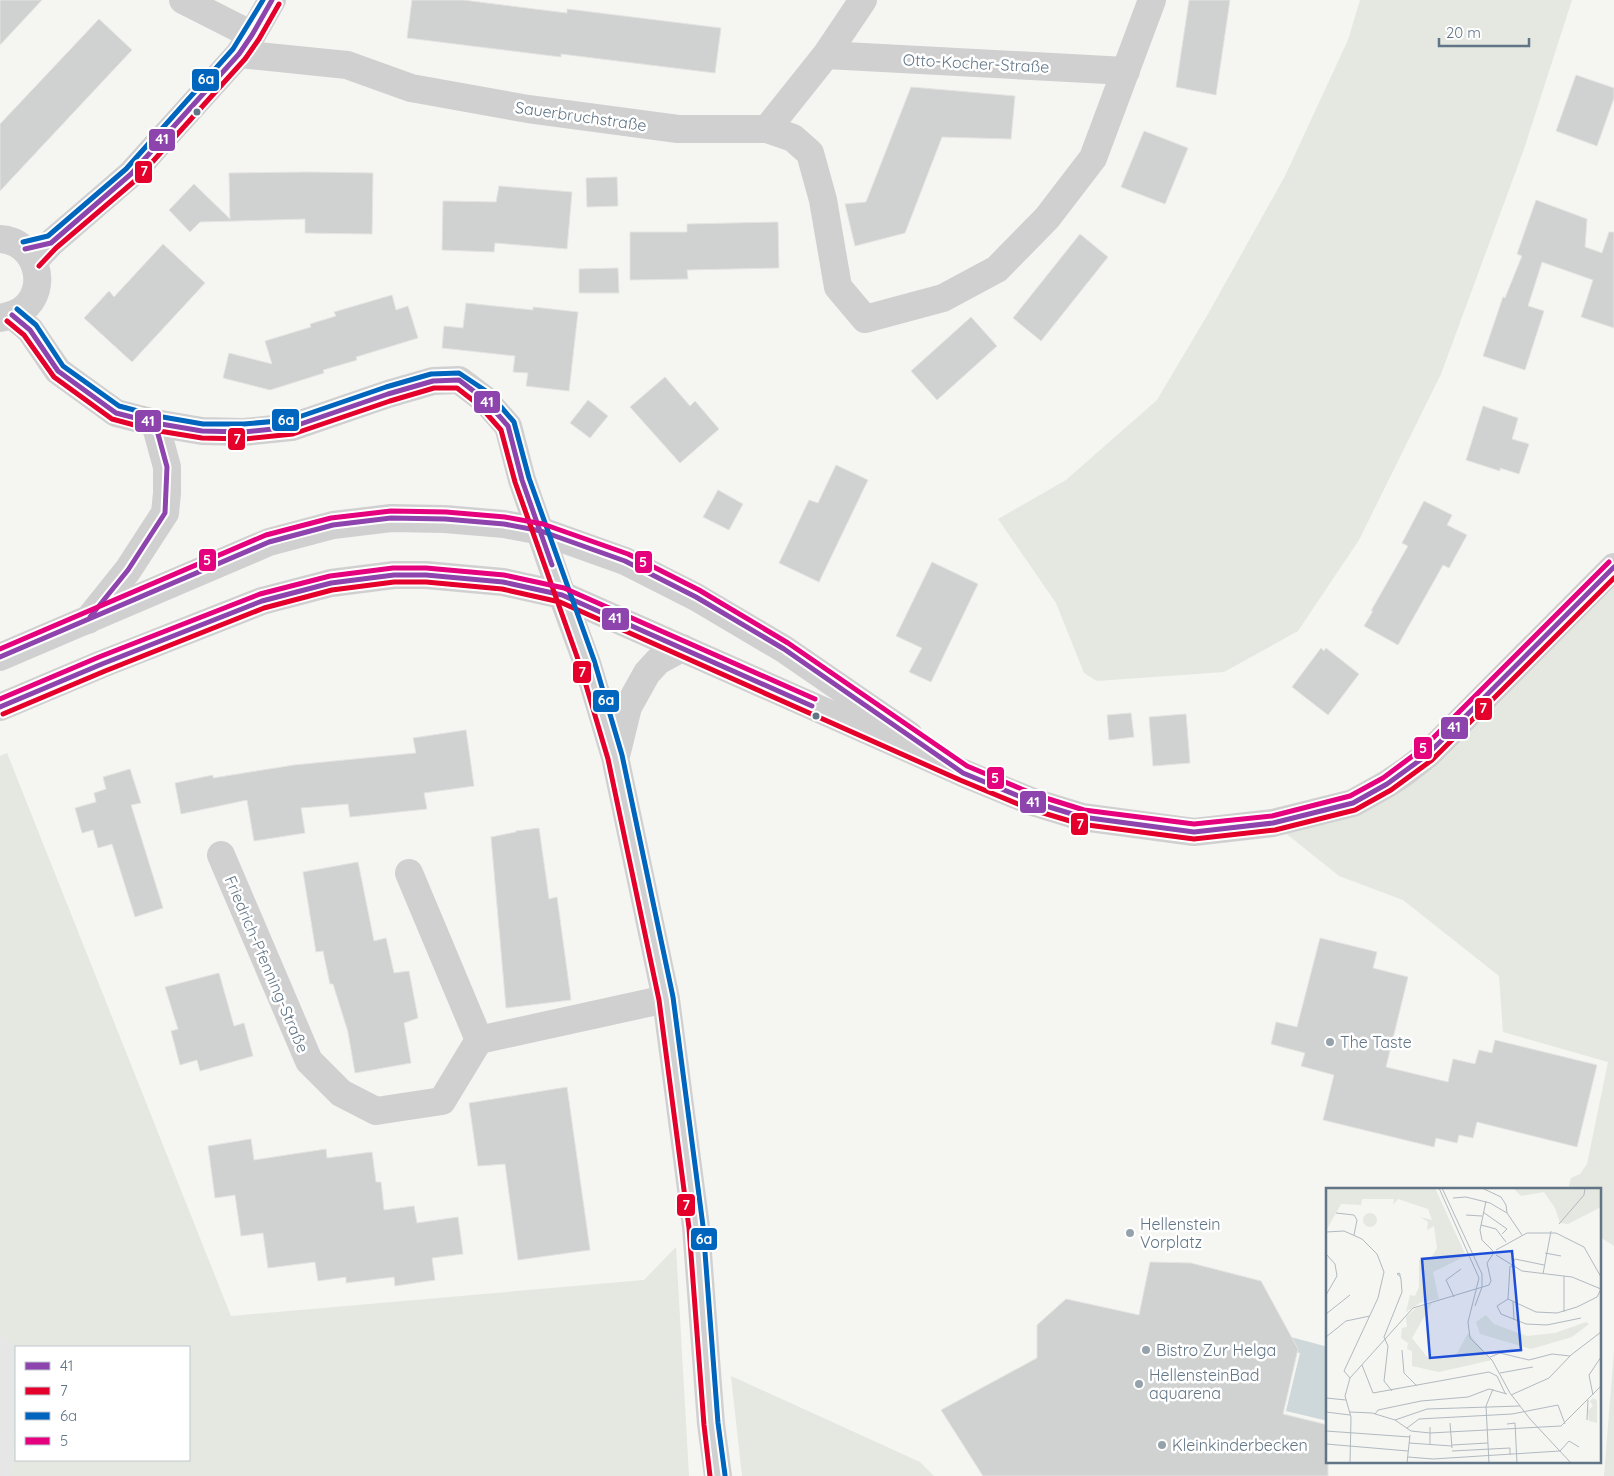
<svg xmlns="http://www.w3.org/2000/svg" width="1614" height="1476" font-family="Quicksand,sans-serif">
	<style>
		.built { fill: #e5e6e5 }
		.green { fill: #e4e8e0 }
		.water { fill: #ced7da }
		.building { fill: #d0d1d1; stroke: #e4e4e2 }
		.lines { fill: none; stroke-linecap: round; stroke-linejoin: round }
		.minor { stroke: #d0d0d1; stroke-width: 28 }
		.tertiary { stroke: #d0d0d1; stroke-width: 28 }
		.bus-1-casing { stroke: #fff; stroke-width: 9 }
		.bus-2-casing { stroke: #fff; stroke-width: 9 }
		.bus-3-casing { stroke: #fff; stroke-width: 9 }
		.bus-4-casing { stroke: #fff; stroke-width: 9 }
		.bus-1 { stroke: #8e44ad; stroke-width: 5 }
		.bus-2 { stroke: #e4002b; stroke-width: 5 }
		.bus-3 { stroke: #0065bd; stroke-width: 5 }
		.bus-4 { stroke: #e5007d; stroke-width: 5 }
		.bus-dot { fill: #617586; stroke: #fff; stroke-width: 2 }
		.poi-dot { fill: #95a2ac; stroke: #fff; stroke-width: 2 }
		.labels { text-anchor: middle; stroke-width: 5; stroke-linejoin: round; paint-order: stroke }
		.street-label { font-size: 16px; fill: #617586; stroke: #fff }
		.poi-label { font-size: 16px; fill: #617586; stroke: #fff; text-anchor: start }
		.inset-road { fill: none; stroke: #b1bac0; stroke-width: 1 }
		.view { fill: #1d4ed8; fill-opacity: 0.15; stroke: #1d4ed8; stroke-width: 2.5 }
		.inset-edge { fill: none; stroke: #617586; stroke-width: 2.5 }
		.line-badge { stroke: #fff; stroke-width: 2 }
		.badge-label { font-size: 14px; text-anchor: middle; font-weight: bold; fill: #fff }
	</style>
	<rect width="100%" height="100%" fill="#f5f5f2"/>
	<path class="built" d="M0 1335 16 1348V1410L12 1476H0Z"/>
	<path class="green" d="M1360 0H1572L1524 149 1441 374 1359 540 1298 631 1224 672 1097 681 1084 673 1056 603 998 519 1066 480 1157 400 1208 314 1285 176 1348 40Z
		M1614 569V1246L1600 1237V1190H1568L1571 1178 1580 1174 1587 1164 1608 1062 1503 1032 1499 976 1403 900 1339 876 1273 823 1387 784Z
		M7 753 231 1316 644 1280 676 1247 689 1476H12L16 1410V1460H189V1347L16 1348 0 1335V756Z
		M1614 1351V1476H1604Z
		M731 1376 920 1462 934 1476H742Z"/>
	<path class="water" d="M1276 1333 1328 1347V1421L1286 1411 1300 1353 1272 1346Z"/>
	<path class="building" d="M0 0H42L0 45Z
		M412 0H463L567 13V9L721 28 715 73 561 54V57L407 38Z
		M1189 0H1230L1216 95 1176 87Z
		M99 19 132 50 0 191V124Z
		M1576 75 1614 88V98L1597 146 1556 131Z
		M911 87 1015 96 1011 139 942 137 905 233 855 246 845 204 866 202Z
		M1144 131 1188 148 1165 204 1121 187Z
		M306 172 373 173 372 234 305 233V219L200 222 190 232 169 210 194 184 230 219 229 173Z
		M617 177 618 206 587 207 586 178Z
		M499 186 572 192 567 249 495 243 494 252 442 250 443 201 496 202Z
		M1536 200 1587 219 1585 247 1602 253 1609 232H1614V328L1581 317 1593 280 1542 262 1528 306 1544 311 1525 370 1483 356 1503 297 1505 298 1522 256 1517 254Z
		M778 222 779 268 687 270 688 279 630 280V232H687V224Z
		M1080 234 1108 257 1041 341 1013 318Z
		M163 244 205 283 132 362 84 318 109 291 114 297Z
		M618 268 619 293H579V269Z
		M392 295 396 310 408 306 418 338 356 357 357 360 323 370 324 373 270 390 223 378 229 353 272 364 265 341 311 327 310 324 336 316 334 312Z
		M466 303 533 310V307L578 312 569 391 526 386 528 373 513 372 515 356 442 348 444 326 463 328Z
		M971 317 997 346 937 400 911 371Z
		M665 377 690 406 695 401 719 429 680 463 630 407Z
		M588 400 608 416 590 438 570 423Z
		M1483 406 1518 418 1512 439 1529 444 1519 474 1500 468V471L1466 460Z
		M836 465 868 480 819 582 779 563 809 500 818 503Z
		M718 490 743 504 729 530 703 517Z
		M1424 501 1452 515 1447 525 1467 535 1449 568 1443 565 1398 645 1364 626 1373 611H1371L1408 546 1402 543Z
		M932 562 978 584 931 682 909 672 922 648 896 636Z
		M1321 648 1324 651 1326 648 1359 674 1328 715 1292 687Z
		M1131 713 1134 737 1109 740 1107 715Z
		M1186 714 1190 763 1153 766 1149 717Z
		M466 730 474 786 424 793 427 809 350 817 348 804 301 808 305 833 254 841 247 800 181 814 175 783 213 775V778L294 765 416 753 413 738Z
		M130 769 141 803 131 805 163 908 135 917 112 844 98 848 93 830 82 833 75 808 96 802 94 793 106 789 103 777Z
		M539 828 549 899 557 897 571 1000 506 1008 491 837 516 832V831Z
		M358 862 374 941 386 938 394 973 409 971 418 1018 404 1023 411 1063 355 1073 348 1032 333 984H330L323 951 316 952 303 872Z
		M1320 938 1377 952 1373 968 1408 977 1386 1067 1448 1082 1453 1059 1475 1064 1479 1050 1492 1053 1495 1040 1597 1065 1577 1147 1477 1122 1473 1138 1459 1135 1457 1143 1436 1138 1434 1147 1323 1120 1334 1075 1301 1066 1305 1053 1271 1044 1276 1022 1297 1027Z
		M219 973 234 1026 244 1023 253 1056 200 1071 197 1060 180 1065 171 1031 178 1029 165 987Z
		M567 1087 590 1250 518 1260 505 1164 478 1166 469 1103Z
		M251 1139 254 1160 326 1149 327 1158 372 1152 376 1182H381L384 1210 414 1206 417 1223 458 1217 463 1254 432 1258 435 1280 395 1286 394 1277 346 1283V1277L318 1281 315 1262 268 1268 263 1233 241 1236 235 1195 215 1198 208 1146Z
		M1150 1262 1191 1263 1261 1281 1298 1349 1283 1414 1328 1425V1476H983L941 1410 1037 1358V1325L1066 1299 1139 1315Z"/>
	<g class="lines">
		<path class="minor" d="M183 0 252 35
			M239 54 347 65 411 88 528 109 678 129H767L826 55 863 0
			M826 55 1126 71
			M767 129 793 138 810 153 823 200 838 287 865 319 943 298 997 269 1047 218 1093 158 1152 0
			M0 239C36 241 51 288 22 310 15 315 8 316 0 318
			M34 261 51 243 131 174 239 54 252 35 272 0
			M12 315 30 330 58 371 116 413 155 423 202 431 244 432 292 427 388 394 433 381 459 380 484 399 508 426 522 480 562 595 587 663 615 757 666 999 696 1227 711 1424 718 1476
			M88 620 128 570 165 513 167 493V467L155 423
			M616 756 628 707 647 673 658 661 682 648
			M221 855 309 1061 341 1093 376 1111 442 1101 479 1040 666 999
			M409 873 479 1040"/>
		<path class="tertiary" d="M0 657 269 542 333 525 391 518 445 519 504 524 541 531 625 561 696 597 784 649 909 735
			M0 707 102 664 262 601 331 583 394 575H426L503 582 562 595 963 773 1033 802 1082 817 1194 832 1273 823 1353 803 1387 784 1405 772 1427 755 1614 567"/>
		<g class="bus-1-casing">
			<path id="bus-1" d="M25 249 51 243 131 174 239 54 252 35 272 0
				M12 315 30 330 58 371 116 413 155 423 202 431 244 432 292 427 388 394 433 381 459 380 484 399 508 426 522 480 552 565
				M90 617 128 570 165 513 167 467 155 423
				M0 657 269 542 333 525 391 518 445 519 504 524 541 531 625 561 696 597 784 649 963 773 1033 802 1082 817 1194 832 1273 823 1353 803 1387 784 1427 755 1614 567
				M0 707 102 664 262 601 331 583 394 575H426L503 582 562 595 812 706"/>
		</g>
		<g class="bus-2-casing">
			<path id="bus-2" d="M39 266 56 248 137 179 245 59 259 39 279 4
				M7 321 24 335 54 377 112 419 153 430 202 438 245 439 293 434 390 401 434 388H457L479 405 501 430 515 482 580 665 608 759 659 1000 689 1228 704 1425 710 1476
				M3 714 105 671 264 608 332 590 394 582H426L502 589 560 602 960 780 1030 809 1080 824 1194 839 1275 830 1355 810 1391 790 1432 760 1614 578"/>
		</g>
		<g class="bus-3-casing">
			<path id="bus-3" d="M23 242 48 236 126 169 233 49 263 0
				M17 309 36 325 63 366 119 406 157 416 203 424H244L290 420 386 387 431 374 459 373 489 393 514 422 529 478 594 660 622 755 673 997 703 1226 718 1423 725 1475"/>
		</g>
		<g class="bus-4-casing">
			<path id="bus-4" d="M0 649 266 535 331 518 391 511 446 512 505 517 543 524 628 554 699 590 788 643 967 766 1036 795 1084 810 1194 824 1272 816 1350 796 1383 778 1422 749 1609 562
				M0 699 99 657 260 594 330 576 393 568H426L504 575 564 588 815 699"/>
		</g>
		<use href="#bus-1" class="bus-1"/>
		<use href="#bus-2" class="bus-2"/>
		<use href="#bus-3" class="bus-3"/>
		<use href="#bus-4" class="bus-4"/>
	</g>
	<g class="bus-dot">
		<circle cx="197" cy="112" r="4.5"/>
		<circle cx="816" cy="716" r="4.5"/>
	</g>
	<g class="poi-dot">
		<circle cx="1330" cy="1042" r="5"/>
		<circle cx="1130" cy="1233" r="5"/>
		<circle cx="1146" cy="1350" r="5"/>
		<circle cx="1139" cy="1384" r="5"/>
		<circle cx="1162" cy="1445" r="5"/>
	</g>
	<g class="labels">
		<g class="street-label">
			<text transform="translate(976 63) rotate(3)" y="6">Otto-Kocher-Straße</text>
			<text transform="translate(581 116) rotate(8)" y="6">Sauerbruchstraße</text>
			<text transform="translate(267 964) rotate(67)" y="6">Friedrich-Pfenning-Straße</text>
		</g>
		<g class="poi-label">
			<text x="1340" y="1048">The Taste</text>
			<text x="1140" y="1230">Hellenstein<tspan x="1140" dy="18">Vorplatz</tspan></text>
			<text x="1156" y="1356">Bistro Zur Helga</text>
			<text x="1149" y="1381">HellensteinBad<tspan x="1149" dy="18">aquarena</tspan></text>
			<text x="1172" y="1451">Kleinkinderbecken</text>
		</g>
	</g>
	<g transform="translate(1326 1188)">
		<rect width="275" height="275" fill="#f5f5f2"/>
		<path d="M0 0H109L140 68 107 84 113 111 94 115 80 124 84 107 89 108 93 99V72H104L111 60 108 38 101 42 102 34 94 29 106 32 102 21 72 11 67 17 68 11H36L35 17 15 16 0 43ZM187 0H275V19L242 36 234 35 229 20 218 4 195 8ZM37 32a7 7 0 1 1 14 0a7 7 0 1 1-14 0ZM106 115 86 150 101 169 130 167 142 145 166 172 113 184 86 178V163L81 161 82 155 75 150 76 140 81 139 80 129 90 120ZM160 127 168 136 201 148 229 145 260 134 263 136 246 149 205 161 154 146 150 134ZM267 210 271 212V235L263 233 262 222 267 218 264 213Z" fill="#e4e8e0"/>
		<path class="inset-road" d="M113 0 153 90 142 134 144 150 166 172 184 205 204 231 245 275M116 0 156 86V99L149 118M156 0 175 9 180 17 181 25M127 10 140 9 164 15 181 25 196 47M160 13 154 42 156 52 167 63M157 24 181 41 176 46M10 25 28 27 31 32 28 47M140 27 156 28M233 36 258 7 259 0M155 37 170 41 180 54M0 44 18 43 36 51 51 66 58 84 52 110 18 183 24 190M170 62 201 45H230L258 59 275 89M219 65 235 68M0 66 9 76 11 88 0 107M170 67 196 83 246 89 275 101M184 78 182 111 210 124 231 125 251 119 271 109 275 101M185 79 189 71 218 77M217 86 225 43M238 88V124M128 109 120 92 135 81M182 111 171 118 175 126 200 136 221 137 255 130M187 114 188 132M0 126 24 107M0 149 20 133 44 128M76 162 78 185 91 198M164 169 174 165 203 172 226 166 244 168M36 177 47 205 163 184 171 188 179 205M174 185 207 179M66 203 58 193 62 158 58 149 76 104 75 91 74 88V86L73 85 71 86 74 88M185 207 223 190 245 167 275 144M267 207 263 187 275 169M0 210 20 212M0 224 24 227M24 224 46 225 69 232 85 243 104 245 235 238 275 198M49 226 52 222 95 213 142 209 163 201 181 206M69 232 101 221 194 218M261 232 262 212M124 235 126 260M181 236 189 235 191 275M81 240 93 231 186 226 232 217 239 236M0 243 84 249M83 255 126 258M0 256 82 263M104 257V239M126 257 162 255M126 263 184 260V267M234 263 243 253 253 259M82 269 107 271 234 263M24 275 25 229 19 208 24 190 87 120 163 97 165 93 161 75 167 66M81 275 84 247M163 275 160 218 167 201"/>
		<path class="view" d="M186 63 195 162 104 170 96 71Z"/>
		<rect width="275" height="275" class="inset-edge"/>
	</g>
	<g class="line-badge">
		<rect x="191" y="68" width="29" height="24" rx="5" fill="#0065bd"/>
		<rect x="148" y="128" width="28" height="24" rx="5" fill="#8e44ad"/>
		<rect x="134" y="160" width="19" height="24" rx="5" fill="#e4002b"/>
		<rect x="473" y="390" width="28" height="24" rx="5" fill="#8e44ad"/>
		<rect x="271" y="408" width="29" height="24" rx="5" fill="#0065bd"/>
		<rect x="134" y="409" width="28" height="24" rx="5" fill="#8e44ad"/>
		<rect x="227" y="427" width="19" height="24" rx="5" fill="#e4002b"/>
		<rect x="198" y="548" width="19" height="24" rx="5" fill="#e5007d"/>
		<rect x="634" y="550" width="19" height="24" rx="5" fill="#e5007d"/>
		<rect x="601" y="607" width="29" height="24" rx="5" fill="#8e44ad"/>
		<rect x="572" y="660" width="20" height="24" rx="5" fill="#e4002b"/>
		<rect x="592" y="689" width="28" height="24" rx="5" fill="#0065bd"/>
		<rect x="1474" y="697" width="19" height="24" rx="5" fill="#e4002b"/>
		<rect x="1440" y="716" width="29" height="24" rx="5" fill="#8e44ad"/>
		<rect x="1413" y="736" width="20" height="24" rx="5" fill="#e5007d"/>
		<rect x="986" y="766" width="19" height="24" rx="5" fill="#e5007d"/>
		<rect x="1019" y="790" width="28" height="24" rx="5" fill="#8e44ad"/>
		<rect x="1070" y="812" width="19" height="24" rx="5" fill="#e4002b"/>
		<rect x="676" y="1193" width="20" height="24" rx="5" fill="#e4002b"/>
		<rect x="690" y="1227" width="28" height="24" rx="5" fill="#0065bd"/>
	</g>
	<g class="badge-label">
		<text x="206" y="84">6a</text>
		<text x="162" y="144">41</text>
		<text x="144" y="176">7</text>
		<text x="487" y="407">41</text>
		<text x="286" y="425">6a</text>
		<text x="148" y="426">41</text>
		<text x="237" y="444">7</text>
		<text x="207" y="565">5</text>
		<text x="643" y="567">5</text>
		<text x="615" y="623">41</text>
		<text x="582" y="677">7</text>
		<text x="606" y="705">6a</text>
		<text x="1483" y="713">7</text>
		<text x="1454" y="732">41</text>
		<text x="1423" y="753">5</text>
		<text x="995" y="783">5</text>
		<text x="1033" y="807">41</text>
		<text x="1080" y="829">7</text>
		<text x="686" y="1210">7</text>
		<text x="704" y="1244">6a</text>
	</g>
	<rect x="15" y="1346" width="175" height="115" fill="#ffffff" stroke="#c0c8cf"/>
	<rect x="25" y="1362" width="25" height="8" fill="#8e44ad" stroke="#c0c8cf"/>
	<text x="60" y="1371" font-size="15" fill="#617586">41</text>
	<rect x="25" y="1387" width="25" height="8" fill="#e4002b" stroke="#c0c8cf"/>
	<text x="60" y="1396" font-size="15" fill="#617586">7</text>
	<rect x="25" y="1412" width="25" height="8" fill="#0065bd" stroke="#c0c8cf"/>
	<text x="60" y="1421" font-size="15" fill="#617586">6a</text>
	<rect x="25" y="1437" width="25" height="8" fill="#e5007d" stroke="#c0c8cf"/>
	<text x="60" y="1446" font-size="15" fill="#617586">5</text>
	<path d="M1439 38v8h90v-8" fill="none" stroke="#617586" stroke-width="2.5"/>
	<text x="1446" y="38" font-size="15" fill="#617586" stroke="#ffffff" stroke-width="4" paint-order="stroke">20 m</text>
</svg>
